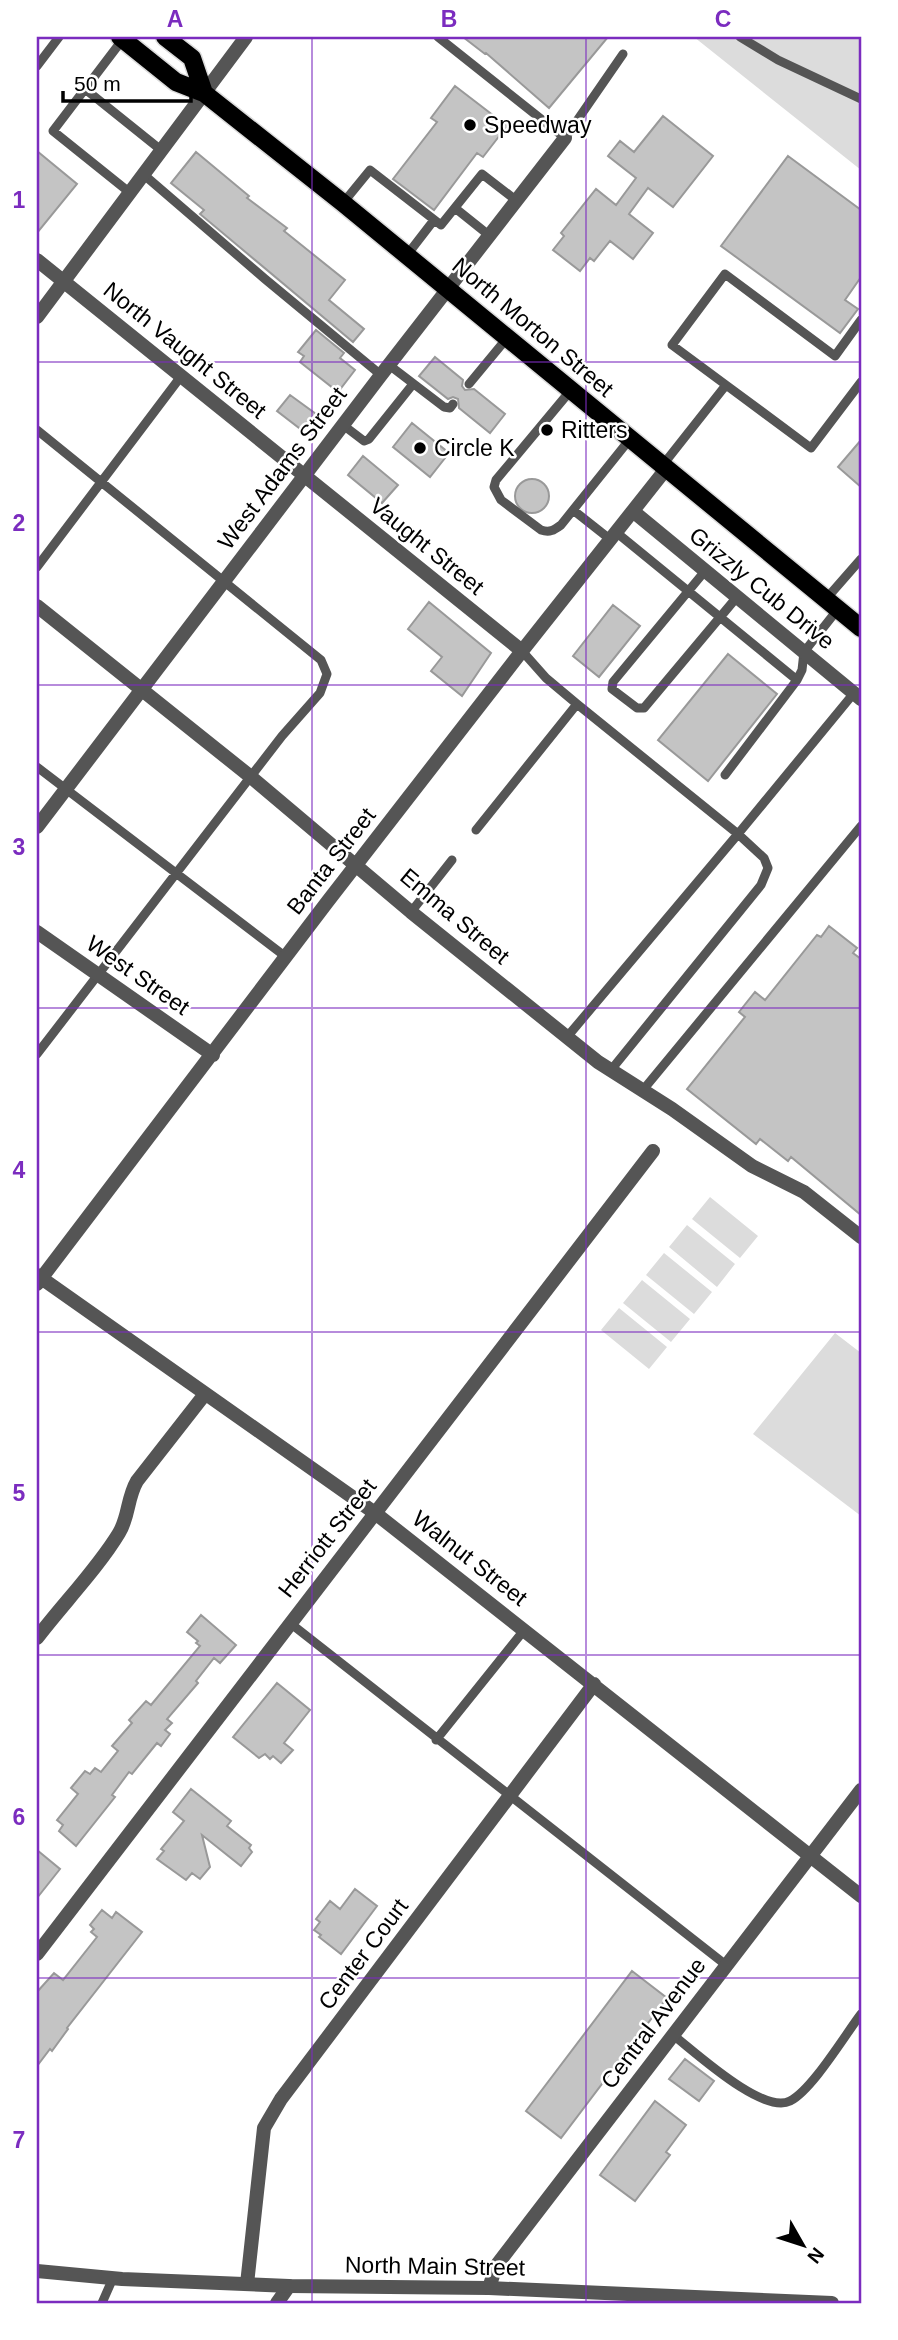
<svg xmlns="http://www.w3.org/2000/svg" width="898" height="2340" font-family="Helvetica,sans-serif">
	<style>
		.green { fill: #dcdcdc }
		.building { fill: #c4c4c4; stroke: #999; stroke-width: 2 }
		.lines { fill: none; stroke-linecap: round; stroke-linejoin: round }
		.primary-casing { stroke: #dbdbdb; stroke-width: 21 }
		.service { stroke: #555; stroke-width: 9 }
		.minor { stroke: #555; stroke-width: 14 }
		.tertiary { stroke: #555; stroke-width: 14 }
		.primary { stroke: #000; stroke-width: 18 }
		.grid { fill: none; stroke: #7b2cbf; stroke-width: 2; stroke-opacity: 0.55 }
		.poi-dot { fill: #000; stroke: #fff; stroke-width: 2.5 }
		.labels { text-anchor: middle; stroke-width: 5; stroke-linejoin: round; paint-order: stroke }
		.poi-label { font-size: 23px; fill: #000; stroke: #fff; text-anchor: start }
		.street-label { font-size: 23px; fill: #000; stroke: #fff }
		.neatline { fill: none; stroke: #7b2cbf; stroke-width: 2.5 }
		.grid-label { font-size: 23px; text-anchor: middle; font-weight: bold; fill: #7b2cbf }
	</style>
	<rect width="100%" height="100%" fill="#fff"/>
	<path class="green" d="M694 37H861V170Z
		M710 1197 758 1236 740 1258 692 1219Z
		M687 1225 735 1264 717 1287 669 1247Z
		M664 1253 712 1292 694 1314 646 1275Z
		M642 1280 690 1319 671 1342 623 1303Z
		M619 1308 667 1347 649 1369 601 1330Z
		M835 1333 861 1353V1516L753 1434Z"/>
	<path class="building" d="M463 37H608L549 108 486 53 485 54Z
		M455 86 507 126 483 157 477 153 434 210 393 179 437 122 431 118Z
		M663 116 713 156 673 207 648 188 629 214 653 233 633 259 610 241 594 261 590 258 580 271 553 250 564 236 561 233 596 189 616 205 636 178 608 156 620 141 634 152Z
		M37 151 77 184 37 233Z
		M196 152 249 196 247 198 287 228 284 231 345 280 329 300 364 329 353 342 200 214 204 210 171 183Z
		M788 156 861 210V277L845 300 858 309 840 333 721 246Z
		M316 330 344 353 340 358 355 370 338 392 300 362 304 356 298 352Z
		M435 357 463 380 462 386 465 390 474 389 505 414 490 433 459 408 458 399 453 397 448 399 419 376Z
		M290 395 316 414 303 431 277 411Z
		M412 423 449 453 430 477 393 447Z
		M861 440V487L838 467Z
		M363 456 398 485 382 503 348 475Z
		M515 496a17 17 0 1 1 34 0a17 17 0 1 1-34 0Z
		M429 602 491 653 462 696 431 671 442 657 408 629Z
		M613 605 640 626 599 677 573 656Z
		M728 654 777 694 708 781 658 740Z
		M829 926 857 948 853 953 861 959V1215L791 1157 788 1161 760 1139 756 1144 687 1089 745 1017 739 1012 755 992 765 1000 817 935 821 937Z
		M201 1615 236 1645 220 1663 214 1658 196 1681 198 1683 167 1719 172 1723 165 1730 170 1734 161 1746 157 1743 132 1774 129 1772 112 1795 115 1797 76 1846 59 1831 63 1825 57 1820 78 1794 71 1788 85 1771 90 1774 95 1768 101 1772 118 1751 112 1746 132 1723 129 1720 146 1701 151 1705 200 1646 196 1643 198 1641 187 1632Z
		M277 1683 310 1710 284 1743 293 1750 281 1763 273 1756 270 1759 265 1754 259 1758 233 1737Z
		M191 1789 231 1821 227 1826 251 1845 249 1848 252 1852 241 1866 202 1835 210 1867 200 1879 192 1873 186 1880 157 1859 164 1851 161 1849 184 1821 173 1812Z
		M37 1850 60 1869 37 1898Z
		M355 1889 377 1906 341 1954 319 1937 321 1935 314 1930 320 1922 316 1919 330 1901 340 1909Z
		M102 1910 112 1918 116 1912 142 1932 67 2028 68 2029 52 2051 50 2049 37 2066V1992L54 1973 63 1980 97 1937 91 1932 94 1929 90 1925Z
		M632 1971 667 1998 561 2138 526 2111Z
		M685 2059 714 2081 699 2101 669 2079Z
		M655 2101 686 2125 666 2152 670 2155 635 2201 600 2175Z"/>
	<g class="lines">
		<g class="primary-casing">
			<path id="primary" d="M120 37 176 82 204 93 343 203 861 628
				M165 37 192 58 204 93"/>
		</g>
		<path class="service" d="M438 37 565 138 623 54
			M740 37 778 60 861 99
			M123 39 85 89 161 150
			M37 66 59 37
			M85 89 53 131 129 192
			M143 174 265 279 381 375
			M343 203 370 170 441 225 482 174 517 201
			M455 208 490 236
			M407 255 434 220
			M389 365 444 407 450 408 453 404
			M469 384 507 338
			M726 385 672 345 725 274 835 356 861 320
			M571 390 496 480 494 487 501 500 541 530C550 533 554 530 561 525L630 439
			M343 425 364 441 369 439 413 384
			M37 430 321 660 327 674 320 693 282 736 37 1054
			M662 466 726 385 811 448 861 382
			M573 510 611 540
			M617 533 797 680
			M37 567 182 375
			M705 571 613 682 612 689 637 708H644L737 597
			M826 599 861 559
			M522 651 546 678 577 704 738 834 854 693
			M37 767 286 957
			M725 775 797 680 802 670 804 652 838 609
			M476 830 577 704
			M411 912 452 860
			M567 1037 738 834 764 858 768 868 761 885 611 1070
			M643 1090 861 826
			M290 1623 726 1965
			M436 1740 525 1629
			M673 2035C695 2052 763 2115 790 2101 812 2090 845 2035 861 2014
			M102 2303 113 2278"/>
		<path class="minor" d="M37 260 522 651
			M37 317 246 37
			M634 512 861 699
			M37 606 251 777 411 912 598 1062 672 1109 752 1166 804 1192 861 1237
			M37 827 381 375 565 138
			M37 932 213 1055
			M37 1275 375 1513 861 1896
			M37 1284 328 901 522 651 666 469
			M37 1638C62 1605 98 1568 119 1533 129 1517 127 1498 137 1481L205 1394
			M37 1954 653 1151
			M247 2284 264 2128 281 2099 594 1684
			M489 2288 496 2266 861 1790
			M277 2303 289 2286"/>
		<path class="tertiary" d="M37 2271 122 2279 289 2286 489 2288 832 2303"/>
		<use href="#primary" class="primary"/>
	</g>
	<path class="grid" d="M312 37V2303M586 37V2303M37 362H861M37 685H861M37 1008H861M37 1332H861M37 1655H861M37 1978H861"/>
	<g class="poi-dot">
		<circle cx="470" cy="125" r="7"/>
		<circle cx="547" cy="430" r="7"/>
		<circle cx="420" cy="448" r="7"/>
	</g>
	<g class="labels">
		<g class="poi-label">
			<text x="484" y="133">Speedway</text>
			<text x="561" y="438">Ritters</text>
			<text x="434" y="456">Circle K</text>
		</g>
		<g class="street-label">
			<text transform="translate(533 327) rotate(40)" y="8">North Morton Street</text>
			<text transform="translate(185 350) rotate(39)" y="8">North Vaught Street</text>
			<text transform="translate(282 468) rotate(-53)" y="8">West Adams Street</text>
			<text transform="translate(427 546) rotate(39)" y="8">Vaught Street</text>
			<text transform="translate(762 588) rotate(39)" y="8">Grizzly Cub Drive</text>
			<text transform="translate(331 861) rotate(-52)" y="8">Banta Street</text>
			<text transform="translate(455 916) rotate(40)" y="8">Emma Street</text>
			<text transform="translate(138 975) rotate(35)" y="8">West Street</text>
			<text transform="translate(327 1538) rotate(-52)" y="8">Herriott Street</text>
			<text transform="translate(470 1558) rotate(38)" y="8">Walnut Street</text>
			<text transform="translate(363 1954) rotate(-53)" y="8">Center Court</text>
			<text transform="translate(653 2023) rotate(-53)" y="8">Central Avenue</text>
			<text transform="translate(435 2266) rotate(1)" y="8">North Main Street</text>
		</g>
	</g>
	<rect width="898" height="2340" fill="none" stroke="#ffffff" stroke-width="77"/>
	<g transform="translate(803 2245) rotate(129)" stroke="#ffffff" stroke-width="5" paint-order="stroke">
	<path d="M0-5L12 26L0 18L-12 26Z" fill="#000000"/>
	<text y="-10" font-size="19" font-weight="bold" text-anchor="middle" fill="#000000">N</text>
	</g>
	<path d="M63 91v10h128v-10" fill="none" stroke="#000000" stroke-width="3.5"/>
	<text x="74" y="91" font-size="21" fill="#000000" stroke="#ffffff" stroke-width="5" paint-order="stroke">50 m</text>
	<rect x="38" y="38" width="822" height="2264" class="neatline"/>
	<g class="grid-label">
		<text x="175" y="27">A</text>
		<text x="449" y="27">B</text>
		<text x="723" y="27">C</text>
		<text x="19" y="208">1</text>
		<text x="19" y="531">2</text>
		<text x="19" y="855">3</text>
		<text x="19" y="1178">4</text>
		<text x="19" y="1501">5</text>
		<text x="19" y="1825">6</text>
		<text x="19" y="2148">7</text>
	</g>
</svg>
